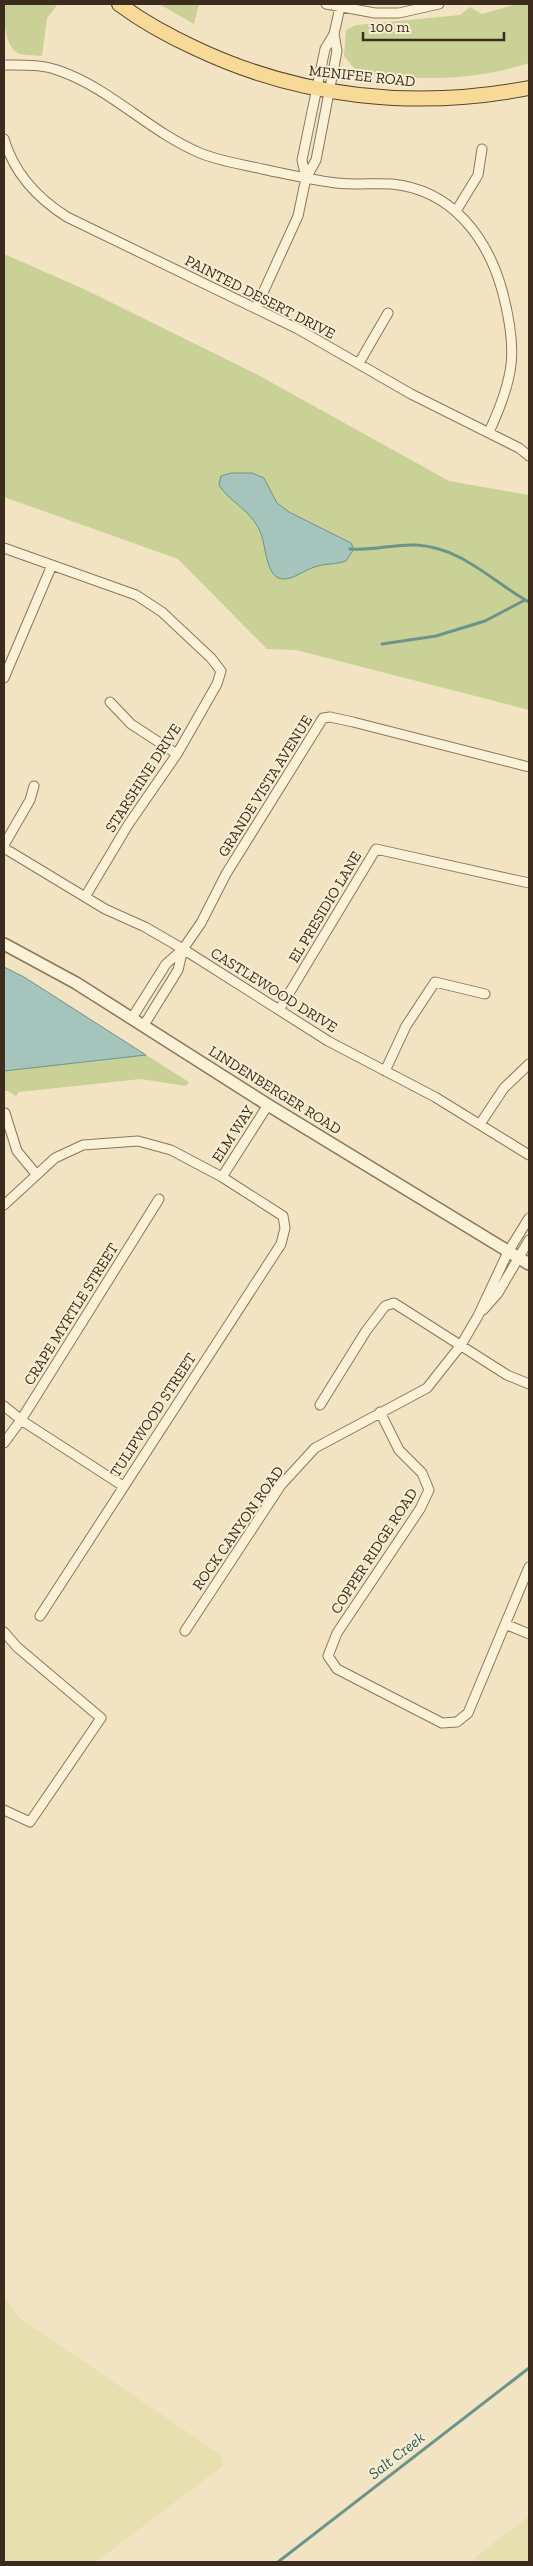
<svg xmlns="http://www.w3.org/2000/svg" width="533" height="2566" font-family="'Zilla Slab',serif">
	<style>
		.farmland { fill: #e8dfb0 }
		.green { fill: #cad196 }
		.water { fill: #a5c4bb; stroke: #6b948a }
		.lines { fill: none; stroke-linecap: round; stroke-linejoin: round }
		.stream { stroke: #6b948a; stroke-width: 3 }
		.minor-casing { stroke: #8e7558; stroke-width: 11 }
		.tertiary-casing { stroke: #8e7558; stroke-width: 14 }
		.primary-casing { stroke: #5b422c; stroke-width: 16 }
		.minor { stroke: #fbf1d7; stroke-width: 9 }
		.tertiary { stroke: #fbf1d7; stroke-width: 11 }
		.primary { stroke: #f8da98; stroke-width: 14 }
		.labels { text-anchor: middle; stroke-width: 4; stroke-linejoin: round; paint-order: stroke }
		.street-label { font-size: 15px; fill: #3c2c1d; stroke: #f8eed3 }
		.water-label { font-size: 16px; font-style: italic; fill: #2b5d5a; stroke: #f8eed3 }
	</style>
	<rect width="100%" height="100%" fill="#f2e4c3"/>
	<path class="farmland" d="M4 2297 20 2318 221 2455 223 2466 96 2562H4Z
		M529 2516V2562H478L473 2559Z"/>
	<path class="green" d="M4 4H58L47 18 42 56C35 55 24 56 18 53 4 46 4 18 4 4Z
		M159 4H199L194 24Z
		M517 4H529V63C473 81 416 81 358 73L344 56 346 30 356 25 460 15 470 7 482 14Z
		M4 254 84 289 258 375 449 481 529 495V710L296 650 267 649 178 559 4 497Z
		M146 1055 189 1082 186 1086 141 1079 19 1092 16 1096 7 1091H4V1071Z"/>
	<path class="water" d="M231 473H252L264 478 277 503 289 512 351 543 354 549 346 561C335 565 323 563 312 568 299 573 279 590 270 568 264 554 265 540 258 527 248 509 229 501 219 485L221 476Z
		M4 967 24 977 146 1055 4 1071Z"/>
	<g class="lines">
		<path class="stream" d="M350 549C373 551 394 544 416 545 461 547 493 582 529 602
			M382 644 436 636 485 621 525 600
			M278 2562 529 2368"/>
		<g class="minor-casing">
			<path id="minor" d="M326 4 375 13H399L439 4
				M4 65C22 65 42 64 60 71 111 89 150 132 200 153 219 161 241 164 262 169 286 174 311 180 336 183 355 185 373 183 392 184 452 190 487 237 502 290 518 350 515 376 489 432
				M4 139C14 173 37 198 67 217L298 329 411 394 519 448 529 456
				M306 178 302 160 325 49 334 34
				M456 211 478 175 482 149
				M256 308 298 216 306 178 316 160 337 51 334 34 340 7
				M359 363 388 313
				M4 548 136 595 162 612 211 658 221 671 217 684 177 754 128 825 85 897
				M4 678 52 565
				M110 702 131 724 177 754
				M4 845 30 800 34 786
				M4 848 105 909 145 927 183 949 328 1041 435 1097 529 1155
				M279 1010 376 849 529 883
				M132 1018 166 964 183 949
				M144 1025 178 970 183 949 201 923 226 874 323 718 330 717 353 722 529 767
				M385 1071 406 1026 435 982 485 994
				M5 1113 17 1151 36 1174
				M480 1124 504 1088 529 1064
				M222 1177 268 1105
				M4 1205 55 1158 83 1145 138 1141 171 1150 222 1177 283 1216 285 1228 281 1244 40 1616
				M483 1310 498 1293 529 1240
				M320 1405 366 1331 385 1306 394 1303 507 1375 529 1384
				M4 1406 24 1422 123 1486
				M380 1412 399 1450 422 1473 429 1490 420 1509 337 1633 328 1656 337 1669 442 1723 457 1722 468 1713 529 1567
				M4 1443 21 1420 159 1199
				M505 1624 529 1634
				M185 1631 281 1485 315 1448 427 1388 461 1345 478 1316 508 1252 529 1218
				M4 1632 17 1647 101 1718 30 1822 4 1810"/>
		</g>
		<g class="tertiary-casing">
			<path id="tertiary" d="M4 944 76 983 268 1105 529 1264"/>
		</g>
		<g class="primary-casing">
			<path id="primary" d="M119 4C142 21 169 36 195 48 300 98 415 110 529 88"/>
		</g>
		<use href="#minor" class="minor"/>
		<use href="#tertiary" class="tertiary"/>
		<use href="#primary" class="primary"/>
	</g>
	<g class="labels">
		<g class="street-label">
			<text transform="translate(362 76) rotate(6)" y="5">MENIFEE ROAD</text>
			<text transform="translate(260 297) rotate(27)" y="5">PAINTED DESERT DRIVE</text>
			<text transform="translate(143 778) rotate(-57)" y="5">STARSHINE DRIVE</text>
			<text transform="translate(265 786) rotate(-58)" y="5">GRANDE VISTA AVENUE</text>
			<text transform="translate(325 907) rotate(-59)" y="5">EL PRESIDIO LANE</text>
			<text transform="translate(274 990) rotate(32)" y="5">CASTLEWOOD DRIVE</text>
			<text transform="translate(275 1090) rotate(32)" y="5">LINDENBERGER ROAD</text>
			<text transform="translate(233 1134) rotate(-57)" y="5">ELM WAY</text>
			<text transform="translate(71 1314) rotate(-58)" y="5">CRAPE MYRTLE STREET</text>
			<text transform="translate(153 1415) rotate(-57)" y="5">TULIPWOOD STREET</text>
			<text transform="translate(238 1528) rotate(-55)" y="5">ROCK CANYON ROAD</text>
			<text transform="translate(374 1551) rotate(-57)" y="5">COPPER RIDGE ROAD</text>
		</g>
		<g class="water-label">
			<text transform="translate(396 2455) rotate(-38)" y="6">Salt Creek</text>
		</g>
	</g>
	<rect width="533" height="2566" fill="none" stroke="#3c2c1d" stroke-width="10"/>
	<path d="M363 32v8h141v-8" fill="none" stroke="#3c2c1d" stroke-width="2.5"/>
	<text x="370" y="32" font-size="15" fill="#3c2c1d" stroke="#f8eed3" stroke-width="4" paint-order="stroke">100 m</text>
</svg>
